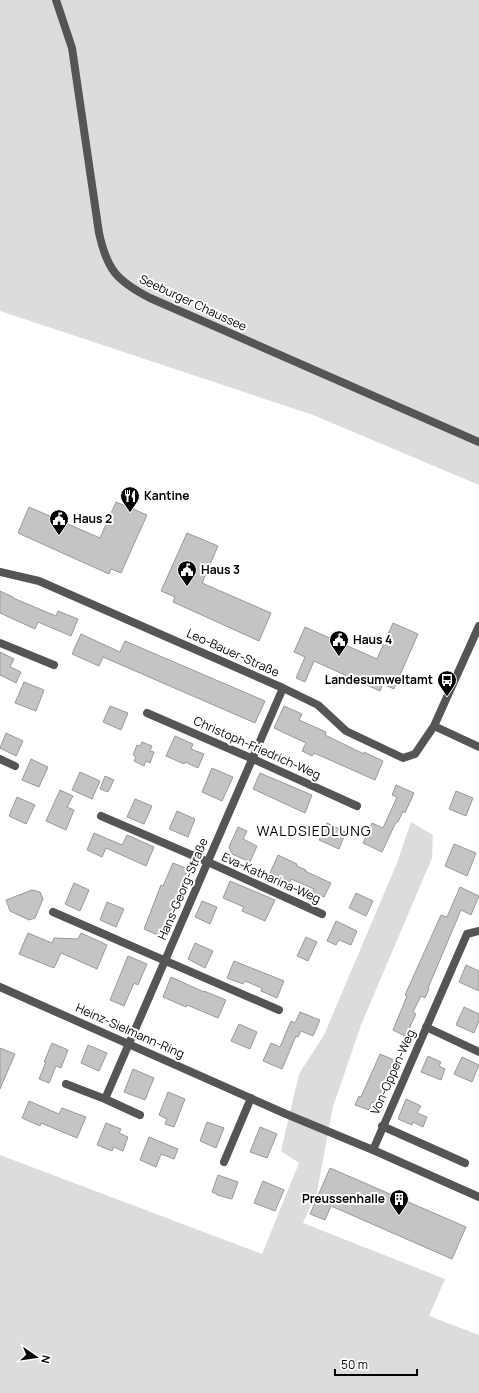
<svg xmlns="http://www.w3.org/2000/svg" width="479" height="1393" font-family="Manrope,sans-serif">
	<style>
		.green { fill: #dcdcdc }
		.building { fill: #c4c4c4; stroke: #999 }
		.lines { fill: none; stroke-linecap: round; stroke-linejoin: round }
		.minor { stroke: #555; stroke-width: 8 }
		.tertiary { stroke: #555; stroke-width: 8 }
		.labels { text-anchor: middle; stroke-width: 4; stroke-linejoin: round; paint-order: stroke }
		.street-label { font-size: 12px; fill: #000; stroke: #fff }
		.poi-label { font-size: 12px; font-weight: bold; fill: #000; stroke: #fff; text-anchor: start }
		.quarter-label { font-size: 14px; letter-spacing: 1px; fill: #000; stroke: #fff }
	</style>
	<rect width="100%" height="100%" fill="#fff"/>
	<path class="green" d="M0 0H479V485L313 415 0 311Z
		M411 822 433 835 432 858 361 1025 333 1107 317 1192 303 1223 445 1279 429 1316 479 1335V1393H0V1155L262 1254 299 1163 281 1151 299 1074 324 1035 397 863Z"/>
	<path class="building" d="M116 502 147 515 121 573 111 569 109 574 18 533 29 507 100 538Z
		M187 533 218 546 202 583 271 613 259 641 173 602 175 597 161 591Z
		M0 591 13 597V598L56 616 58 611 78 619 71 636 38 622 35 629 0 613Z
		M393 623 418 634 394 689 383 684 380 691 314 661 305 682 296 678 305 657 294 652 305 627 377 659Z
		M81 634 120 652 125 641 265 701 255 723 103 657 99 666 72 654Z
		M0 652 14 659 10 667 21 672 16 683 0 675Z
		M24 682 44 690 36 711 15 703Z
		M110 706 128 713 121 730 103 722Z
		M284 706 302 714 299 720 326 732 325 735 364 754V752L383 761 375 780 314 753 312 756 302 751 306 743 274 728Z
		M6 733 23 741 16 756 0 748Z
		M175 736 193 744 191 749 204 754 198 768 185 762 184 764 166 756Z
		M142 742 152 746 150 751 154 752 150 763 146 761 144 766 134 761 136 757 133 755 137 745 140 746Z
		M31 759 48 767 39 787 22 780Z
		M212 768 233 777 222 801 202 792Z
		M80 772 100 781 92 799 72 790Z
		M260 773 312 795 305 813 253 789Z
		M105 776 114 780 108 792 100 789Z
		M396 785 414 793 405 813 403 811 398 822H396L382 852 363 843 372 823 383 828 397 797 392 795Z
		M60 790 73 796 67 807 74 810 66 830 46 821Z
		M456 791 473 798 466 816 449 809Z
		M17 797 35 805 26 824 9 816Z
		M135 799 152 806 144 824 127 817Z
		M177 811 195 819 188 837 169 829Z
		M327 823 346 832 339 849 319 840Z
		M238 827 247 831 243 839 257 846 250 862 232 854 229 847Z
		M94 833 122 845 127 835 154 847 146 866 106 848 102 857 87 850Z
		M454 844 476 853 467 876 445 866Z
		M278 855 297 864V866L306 870 305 871 331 883 324 897 312 892 314 889 291 879 290 882 270 873Z
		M173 863 188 869 162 937 144 929 161 885 163 886Z
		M230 881 275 900 265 921 242 911 244 907 223 898Z
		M74 883 89 890 80 911 65 904Z
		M460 887 479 896 471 915 461 910 428 988 429 989 425 998 421 996 413 1012 416 1014 408 1031 407 1030 405 1036 393 1030 407 996 405 995 441 915 447 917Z
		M32 890 40 892 43 899 35 918 29 920 10 911 6 900Z
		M356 893 373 901 366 916 349 908Z
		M202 901 217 907 210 924 195 917Z
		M107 902 124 909 116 927 100 920Z
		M336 921 357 931 351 945 339 940 336 945 327 941Z
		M28 933 52 943 54 938 78 939 81 933 107 945 97 969 61 953 54 968 19 954Z
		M306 937 317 942 308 961 297 956Z
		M195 943 213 951 205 968 188 959Z
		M128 956 147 964 138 985 134 983 124 1006 110 1000Z
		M234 961 284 981 277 998 261 991 262 988 245 981 243 984 227 978Z
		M466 965 479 971V991L459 982Z
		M171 977 204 992V991L226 1000 218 1018 187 1005 186 1007 163 997Z
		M464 1007 479 1014V1021L474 1033 456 1025Z
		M300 1012 320 1020 313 1036 301 1031 298 1037 296 1036 282 1069 263 1061 271 1043 280 1047 291 1021 295 1023Z
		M239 1024 257 1032 250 1049 231 1041Z
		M52 1043 68 1050 61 1068 56 1066 49 1083 39 1079 46 1062H44Z
		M88 1045 107 1053 99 1071 81 1063Z
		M0 1048 15 1054 0 1089Z
		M380 1054 394 1060 383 1087 384 1088 377 1104 372 1102 369 1110 355 1105 359 1096 361 1097Z
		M428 1056 441 1062 439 1066 445 1069 441 1080 421 1072Z
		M462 1057 479 1065 472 1082 454 1074Z
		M133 1069 154 1078 145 1100 124 1092Z
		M168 1092 185 1099 174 1127 165 1124 167 1119 159 1115Z
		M406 1099 421 1106 417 1113 427 1117 423 1127 413 1122 412 1125 398 1119Z
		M29 1101 59 1114 62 1108 86 1117 77 1138 41 1123 40 1126 22 1118Z
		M207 1122 224 1128 216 1148 200 1141Z
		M106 1123 121 1129 119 1133 128 1137 123 1151 114 1147 112 1151 97 1145Z
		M260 1127 277 1134 267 1158 250 1152Z
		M149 1137 178 1149 174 1159 161 1154 156 1167 140 1160Z
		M330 1168 466 1227 452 1259 331 1206 325 1220 310 1214Z
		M218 1175 238 1182 232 1199 217 1195V1194L212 1192Z
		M263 1181 284 1190 275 1211 254 1203Z"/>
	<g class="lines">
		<path class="minor" d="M0 572 39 581 283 688 318 705 346 731 403 758 415 754 434 726 479 626
			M0 643 54 665
			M147 713 253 759 357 806
			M434 726 479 747
			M0 759 15 766
			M101 816 208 862 322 914
			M53 912 279 1010
			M0 987 286 1114 373 1150 479 1197
			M426 1027 479 1052
			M66 1084 105 1099
			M140 1115 105 1099 283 688
			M382 1126 465 1163
			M373 1150 467 934 479 931
			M224 1162 251 1098"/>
		<path class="tertiary" d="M56 0 72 48 99 233C107 270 117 281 150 298L479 442"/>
	</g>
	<defs>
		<g id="restaurant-pin" transform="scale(1)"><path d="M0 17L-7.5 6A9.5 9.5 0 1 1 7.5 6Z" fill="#000" stroke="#fff"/><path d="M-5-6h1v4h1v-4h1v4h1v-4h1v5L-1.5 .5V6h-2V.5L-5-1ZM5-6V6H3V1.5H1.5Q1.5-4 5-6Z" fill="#fff"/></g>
		<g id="civic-pin" transform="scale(1)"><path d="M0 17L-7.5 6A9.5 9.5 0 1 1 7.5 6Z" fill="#000" stroke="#fff"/><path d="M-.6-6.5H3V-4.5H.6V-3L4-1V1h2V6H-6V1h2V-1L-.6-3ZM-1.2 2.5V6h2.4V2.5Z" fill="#fff"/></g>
		<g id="bus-pin" transform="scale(1)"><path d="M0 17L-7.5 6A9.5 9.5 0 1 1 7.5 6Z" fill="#000" stroke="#fff"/><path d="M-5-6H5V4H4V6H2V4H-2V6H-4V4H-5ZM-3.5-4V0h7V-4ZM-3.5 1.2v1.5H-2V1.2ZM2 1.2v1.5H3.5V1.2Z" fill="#fff"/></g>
		<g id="building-pin" transform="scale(1)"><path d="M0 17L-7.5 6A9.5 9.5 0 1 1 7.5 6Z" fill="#000" stroke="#fff"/><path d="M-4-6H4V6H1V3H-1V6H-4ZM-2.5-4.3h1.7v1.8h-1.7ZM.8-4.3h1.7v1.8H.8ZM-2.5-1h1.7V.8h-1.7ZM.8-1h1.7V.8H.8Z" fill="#fff"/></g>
	</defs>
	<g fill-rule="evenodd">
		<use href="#restaurant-pin" x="130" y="496"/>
		<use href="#civic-pin" x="59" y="519"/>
		<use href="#civic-pin" x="187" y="570"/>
		<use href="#civic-pin" x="339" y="640"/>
		<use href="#bus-pin" x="447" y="680"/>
		<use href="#building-pin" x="399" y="1199"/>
	</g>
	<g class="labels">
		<g class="street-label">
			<text transform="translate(193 303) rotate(25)" y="4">Seeburger Chaussee</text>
			<text transform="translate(233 653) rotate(24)" y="4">Leo-Bauer-Straße</text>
			<text transform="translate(257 748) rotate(24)" y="4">Christoph-Friedrich-Weg</text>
			<text transform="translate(271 878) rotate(24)" y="4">Eva-Katharina-Weg</text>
			<text transform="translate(183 889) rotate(-67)" y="4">Hans-Georg-Straße</text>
			<text transform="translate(130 1031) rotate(24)" y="4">Heinz-Sielmann-Ring</text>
			<text transform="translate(393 1072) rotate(-66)" y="4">Von-Oppen-Weg</text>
		</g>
		<g class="poi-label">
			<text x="144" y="500">Kantine</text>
			<text x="73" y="523">Haus 2</text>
			<text x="201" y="574">Haus 3</text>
			<text x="353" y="644">Haus 4</text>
			<text x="433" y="684" text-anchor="end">Landesumweltamt</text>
			<text x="385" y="1203" text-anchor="end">Preussenhalle</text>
		</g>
		<g class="quarter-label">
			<text x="314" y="836">WALDSIEDLUNG</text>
		</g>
	</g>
	<g transform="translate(36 1357) rotate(103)" stroke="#ffffff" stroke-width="3" paint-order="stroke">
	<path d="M0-3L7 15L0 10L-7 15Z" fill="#000000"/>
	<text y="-6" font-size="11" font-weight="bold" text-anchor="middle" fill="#000000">N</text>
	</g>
	<path d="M335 1369v6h82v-6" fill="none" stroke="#000000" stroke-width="2"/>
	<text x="341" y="1369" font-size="12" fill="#000000" stroke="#ffffff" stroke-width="3" paint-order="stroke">50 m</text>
</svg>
